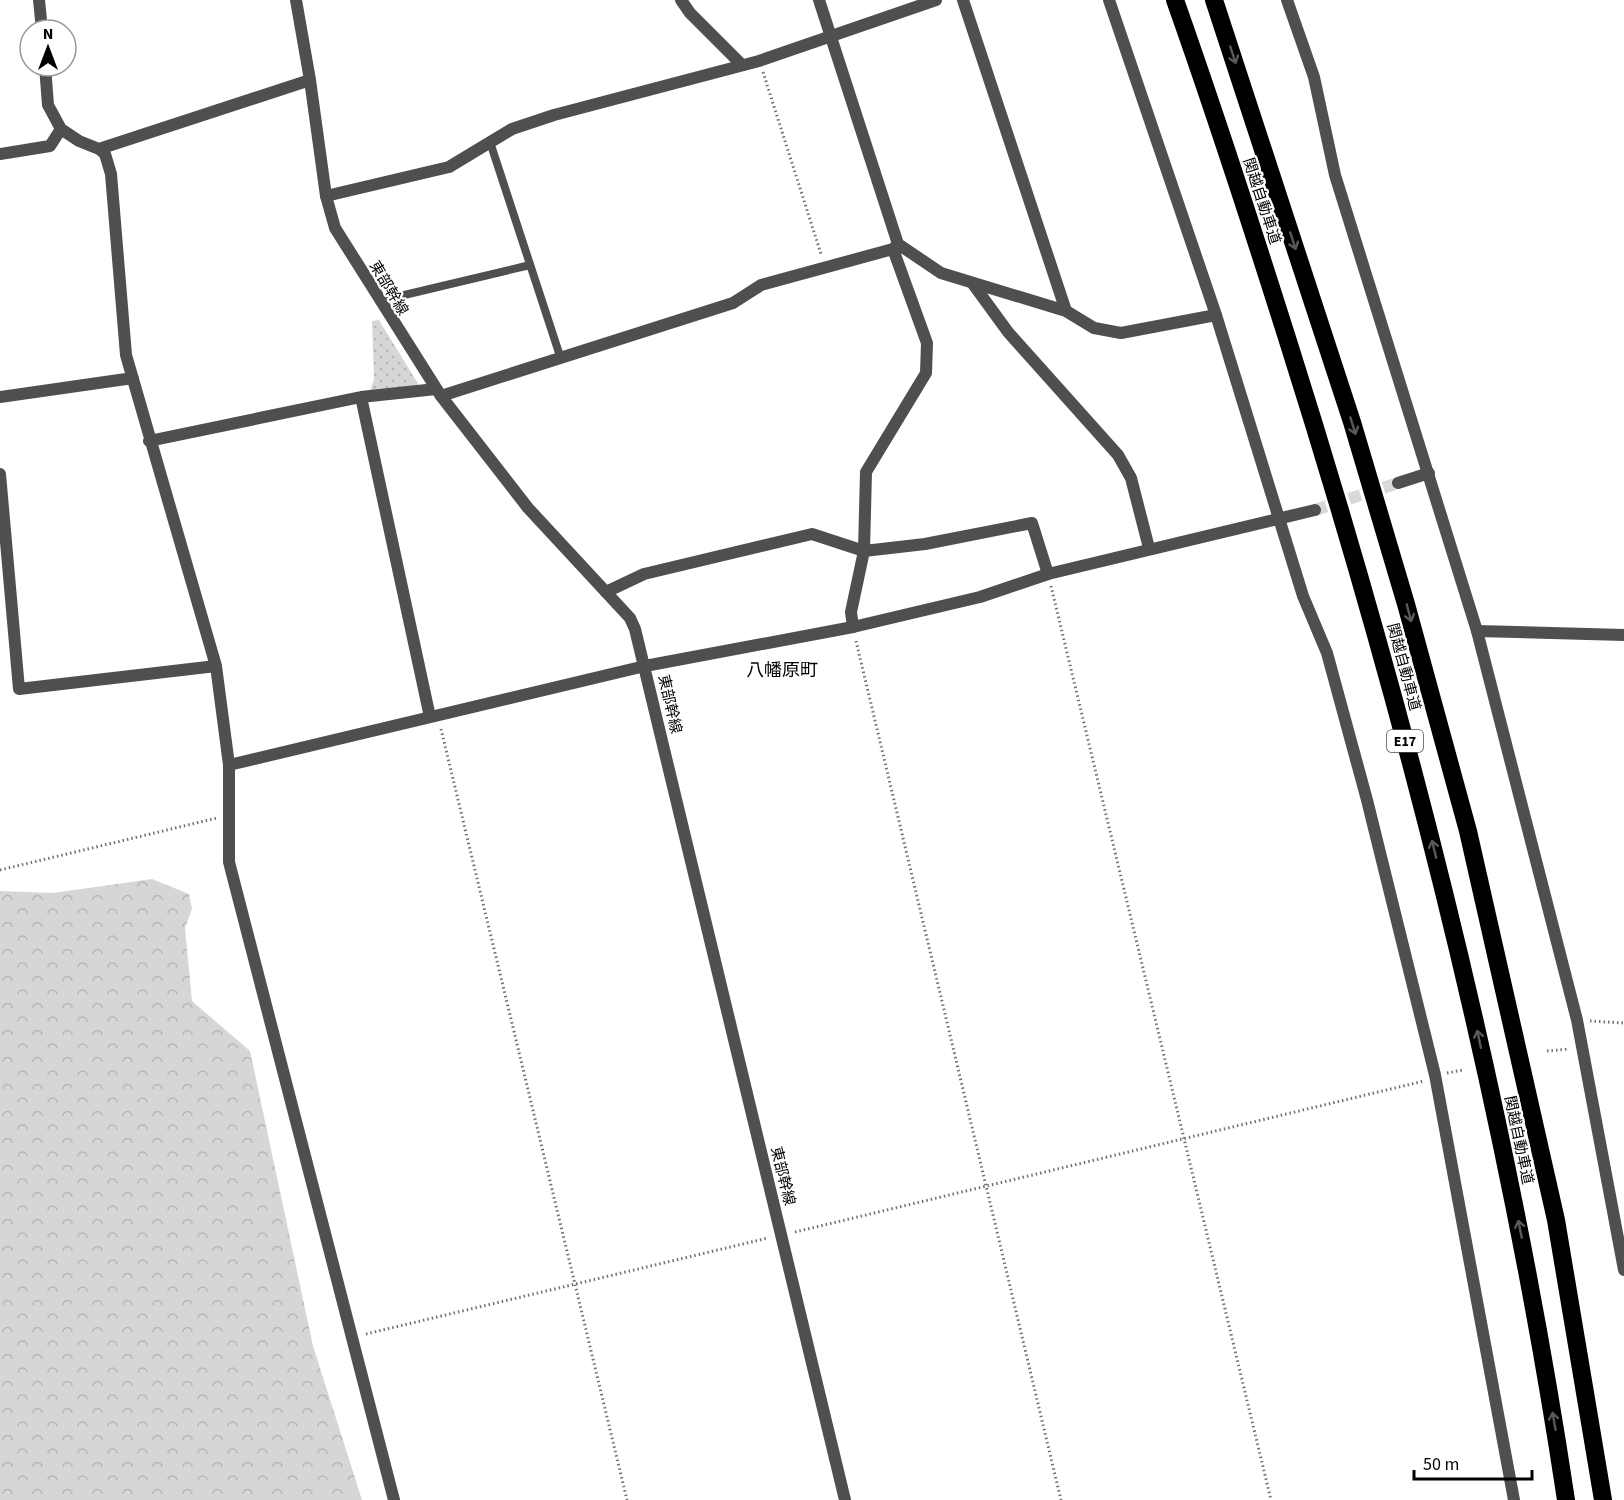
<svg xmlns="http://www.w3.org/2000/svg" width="1624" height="1500" font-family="'Source Sans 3','Noto Sans JP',sans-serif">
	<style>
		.forest { fill: url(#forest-crowns) }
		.park { fill: url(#park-dots) }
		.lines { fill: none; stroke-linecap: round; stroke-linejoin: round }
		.tertiary-tunnel { stroke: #d9d9d9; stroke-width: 12; stroke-dasharray: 12 6; stroke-linecap: butt }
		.path { stroke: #717171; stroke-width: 3; stroke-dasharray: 1.5 3; stroke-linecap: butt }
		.service { stroke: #4f4f4f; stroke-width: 8 }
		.minor { stroke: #4f4f4f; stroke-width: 12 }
		.tertiary { stroke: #4f4f4f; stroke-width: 12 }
		.motorway { stroke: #000; stroke-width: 18 }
		.oneway { stroke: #595959 }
		.labels { text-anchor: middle; stroke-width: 4.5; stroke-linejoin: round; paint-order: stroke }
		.shield { fill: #fff; stroke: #4c4c4c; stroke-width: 1.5 }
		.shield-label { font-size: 14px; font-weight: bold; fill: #000 }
		.street-label { font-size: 15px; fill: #000; stroke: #fff }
		.quarter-label { font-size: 18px; fill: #000; stroke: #fff }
	</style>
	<defs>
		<pattern id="forest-crowns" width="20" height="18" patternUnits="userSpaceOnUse" patternTransform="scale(1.5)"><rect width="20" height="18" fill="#d6d6d6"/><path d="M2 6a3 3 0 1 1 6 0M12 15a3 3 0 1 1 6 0" fill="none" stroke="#b6b6b6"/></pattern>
		<pattern id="park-dots" width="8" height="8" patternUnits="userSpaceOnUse" patternTransform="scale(1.5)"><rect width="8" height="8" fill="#d6d6d6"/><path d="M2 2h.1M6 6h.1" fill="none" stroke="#b6b6b6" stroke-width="1.8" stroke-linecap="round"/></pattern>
	</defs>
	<rect width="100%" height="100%" fill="#fff"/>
	<path class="forest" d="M152 879 189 894 192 909 185 928 192 1001 250 1051 313 1346 362 1500H0V891L53 893Z"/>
	<path class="park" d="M379 320 420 387 370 391 374 379 372 321Z"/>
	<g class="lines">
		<path class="tertiary-tunnel" d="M1315 510 1398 483"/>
		<path class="path" d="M763 72 821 254
			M1051 586 1271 1500
			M856 641 1061 1500
			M441 729 627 1500
			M0 870 217 818
			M1590 1021 1624 1023
			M1547 1051 1569 1049
			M1447 1073 1463 1070
			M795 1232 1424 1081
			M366 1334 768 1238"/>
		<path class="service" d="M490 142 560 356
			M379 301 530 265"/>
		<path class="minor" d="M39 0 42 30
			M681 0 690 13 742 65
			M819 0 898 244 941 273 1066 311 1094 328 1121 333 1216 315
			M963 0 1066 311
			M1287 0 1314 77 1335 175 1477 631 1577 1020 1624 1270
			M45 66 48 105 61 129
			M99 149 105 154 111 174 126 355 216 666 229 765V862L394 1500
			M0 154 50 146 61 129 79 141 99 149 310 80
			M326 196 449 167 512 129 554 115 759 61 936 0
			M973 284 1008 332 1118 455 1131 478 1149 548
			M441 396 733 303 761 285 893 249 898 244
			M0 397 133 378
			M361 397 430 717
			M149 441 361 397 436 389
			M0 474 19 689 216 666
			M606 592 644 574 812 534 864 551 925 544 1032 523 1048 574
			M853 627 851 612 864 551 866 472 926 373 927 343 893 249
			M229 765 645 666"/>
		<path class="tertiary" d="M296 0 310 80 326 196 335 228 441 396 528 508 630 618 635 629 845 1500
			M1109 0 1216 315 1303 596 1327 653 1367 800 1435 1075 1514 1500
			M1398 483 1429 473
			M1477 631 1624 635
			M645 666 853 627 980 597 1048 574 1315 510"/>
		<path class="motorway" d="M1175 0C1215 113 1252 227 1288 341 1408 720 1507 1107 1566 1500
			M1214 0 1352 422 1406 604 1468 831 1556 1220 1603 1500"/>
	</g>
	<defs><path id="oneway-shaft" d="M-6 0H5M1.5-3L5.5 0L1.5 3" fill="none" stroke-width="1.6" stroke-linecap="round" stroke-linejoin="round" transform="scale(1.5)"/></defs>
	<g class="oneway">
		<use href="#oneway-shaft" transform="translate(1233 55) rotate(72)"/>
		<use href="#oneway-shaft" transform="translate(1293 241) rotate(72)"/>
		<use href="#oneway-shaft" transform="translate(1353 426) rotate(73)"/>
		<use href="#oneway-shaft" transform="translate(1409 613) rotate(75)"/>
		<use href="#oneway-shaft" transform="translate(1434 849) rotate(-104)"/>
		<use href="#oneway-shaft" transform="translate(1479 1039) rotate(-102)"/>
		<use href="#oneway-shaft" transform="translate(1520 1229) rotate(-101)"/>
		<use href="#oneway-shaft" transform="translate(1554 1421) rotate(-100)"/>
	</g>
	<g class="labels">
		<rect class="shield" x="1387" y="730" width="36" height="22" rx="4.5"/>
		<g class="shield-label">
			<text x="1405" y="746">E17</text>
		</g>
		<g class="street-label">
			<text transform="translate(1262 201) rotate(72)" y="5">関越自動車道</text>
			<text transform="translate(389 288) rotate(59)" y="5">東部幹線</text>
			<text transform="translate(1404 667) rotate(75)" y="5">関越自動車道</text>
			<text transform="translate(670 704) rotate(77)" y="5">東部幹線</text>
			<text transform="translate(1519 1140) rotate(78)" y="5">関越自動車道</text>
			<text transform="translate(783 1176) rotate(76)" y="5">東部幹線</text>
		</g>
		<g class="quarter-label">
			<text x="782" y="676">八幡原町</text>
		</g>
	</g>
	<g transform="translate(48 48)"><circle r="28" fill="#ffffff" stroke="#999999" stroke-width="1.5"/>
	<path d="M0-4.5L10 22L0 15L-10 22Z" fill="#000000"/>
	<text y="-9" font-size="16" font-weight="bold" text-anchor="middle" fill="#000000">N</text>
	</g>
	<path d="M1414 1470v9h118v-9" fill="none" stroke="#000000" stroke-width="3"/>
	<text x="1423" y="1470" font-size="18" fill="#000000" stroke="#ffffff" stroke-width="4.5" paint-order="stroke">50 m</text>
</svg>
